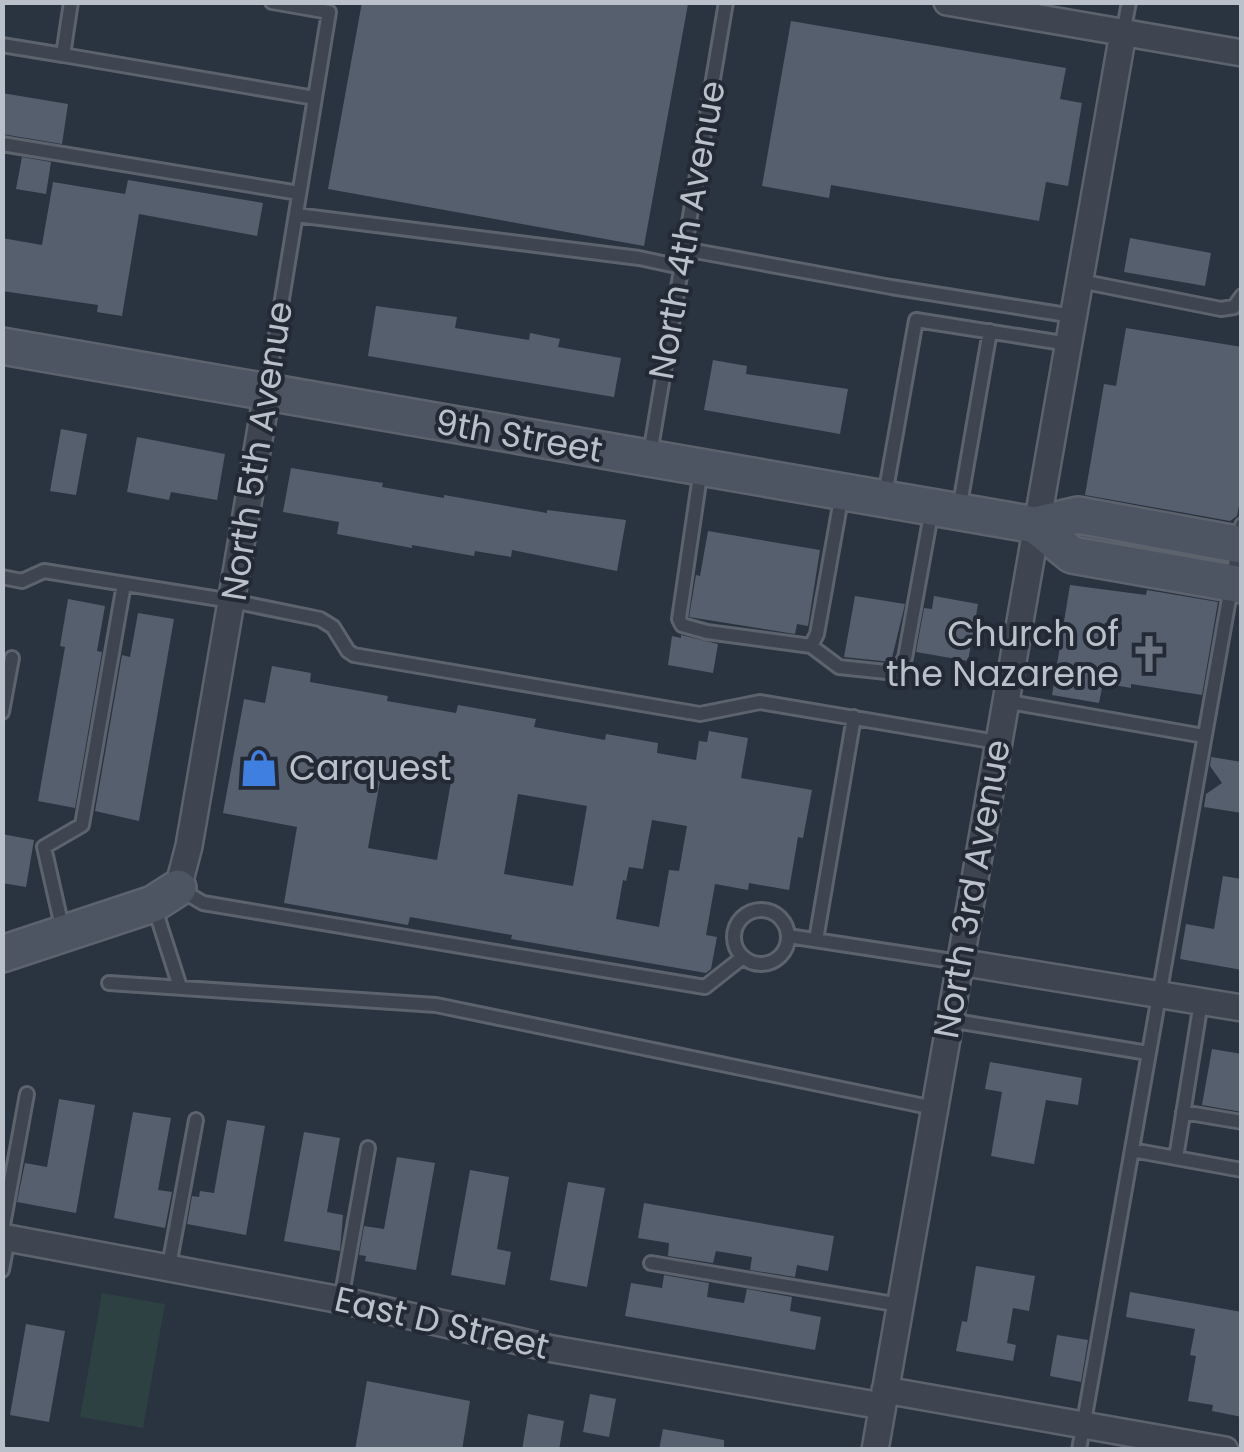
<svg xmlns="http://www.w3.org/2000/svg" width="1244" height="1452" font-family="Poppins,sans-serif">
	<style>
		.green { fill: #2d4042 }
		.building { fill: #565f6d; fill-rule: evenodd }
		.lines { fill: none; stroke-linecap: round; stroke-linejoin: round }
		.lane-casing { stroke: #5c636d; stroke-width: 18 }
		.street-casing { stroke: #5c636d; stroke-width: 30 }
		.secondary-casing { stroke: #5c636d; stroke-width: 40 }
		.lane { stroke: #3e4550; stroke-width: 12 }
		.street { stroke: #3e4550; stroke-width: 25 }
		.secondary { stroke: #4d5462; stroke-width: 35 }
		.labels { text-anchor: middle; stroke-width: 8; stroke-linejoin: round; paint-order: stroke }
		.street-label { font-size: 35px; fill: #bbc1ca; stroke: #232a35 }
		.poi-label { font-size: 35px; fill: #bbc1ca; stroke: #232a35; text-anchor: end }
	</style>
	<rect width="100%" height="100%" fill="#2a3340"/>
	<path class="green" d="M102 1293 165 1304 143 1428 80 1417Z"/>
	<path class="building" d="M362 2 688 4 644 246 328 189Z
		M791 21 1066 68 1060 99 1082 103 1068 186 1046 182 1039 221 831 185 829 198 762 186Z
		M2 93 68 104 62 144 2 134Z
		M22 157 51 162 46 194 16 189Z
		M128 180 263 203 257 236 139 214 122 316 97 312 98 305 2 291V238L42 245 53 182 125 194Z
		M1130 238 1211 253 1205 286 1124 272Z
		M376 306 457 317 455 328 529 340 530 333 560 339 558 347 621 358 614 397 368 356Z
		M1126 328 1242 347V491L1237 516 1230 521 1085 495 1104 384 1116 386Z
		M713 360 747 366 746 374 848 389 840 434 704 410Z
		M61 429 87 434 76 495 50 491Z
		M137 437 225 454 217 500 171 492 169 500 127 492Z
		M291 468 383 483 382 487 444 498V495L547 513V510L626 520 617 571 512 550 511 557 475 551 474 556 412 545V548L337 534 339 522 283 512Z
		M708 531 820 550 808 626 797 624 795 634 689 617 696 575 700 576Z
		M1070 585 1146 595 1147 590 1218 602 1202 695 1131 684V688L1103 683 1099 703 1052 695Z
		M855 596 905 604 891 662 844 657Z
		M934 596 978 604 968 661 916 652 924 608 932 609Z
		M68 599 105 606 97 651 102 652 75 808 38 801 65 647 60 646Z
		M138 613 174 619 139 821 95 811 122 655 130 657Z
		M681 635 718 644 713 673 668 665 672 636 681 638Z
		M272 666 311 673 310 682 388 696 387 701 456 713 458 705 536 719 534 727 605 740 606 734 658 743 657 753 696 760 699 741 707 742 709 731 748 738 741 778 812 790 803 838 798 837 789 890 749 883 748 890 715 884 706 935 717 937 711 969 706 973 511 939 512 935 410 917 408 925 284 903 297 827 223 813 244 699 265 703ZM382 770 451 782 437 860 368 848ZM518 794 587 806 573 886 504 874ZM652 820 687 826 679 871 669 870 659 927 616 919 623 880 626 881 629 867 643 869Z
		M1211 757 1242 762V813L1204 807 1206 794 1222 783 1210 766Z
		M2 834 34 840 26 887 2 883Z
		M1223 876 1242 879V970L1180 959 1186 924 1214 929Z
		M1212 1049 1242 1054V1112L1202 1105Z
		M990 1062 1082 1078 1078 1105 1046 1100 1034 1164 991 1156 1002 1092 985 1089Z
		M59 1099 95 1105 76 1213 17 1202 25 1163 47 1167Z
		M133 1112 171 1118 158 1190 172 1192 165 1228 114 1218Z
		M227 1120 265 1126 246 1235 187 1224 192 1196 199 1197 200 1191 214 1193Z
		M304 1132 340 1138 327 1212 343 1215 340 1251 284 1241Z
		M397 1157 435 1163 416 1270 365 1261 366 1256 359 1255 364 1226 384 1229Z
		M470 1170 509 1177 497 1249 511 1252 505 1285 451 1275Z
		M568 1182 605 1188 587 1287 550 1280Z
		M644 1203 834 1236 828 1271 797 1265 795 1277 750 1270 752 1257 716 1251 713 1263 668 1256 669 1243 638 1238Z
		M976 1266 1035 1276 1029 1311 1013 1308 1007 1343 1016 1345 1013 1361 956 1351 962 1321 967 1322Z
		M664 1275 709 1283 707 1297 744 1303 747 1289 792 1297 790 1311 821 1317 815 1350 625 1316 631 1283 662 1288Z
		M1130 1292 1242 1312V1417L1212 1411 1213 1405 1188 1401 1196 1356 1190 1355 1195 1329 1126 1317Z
		M26 1324 65 1331 49 1422 10 1415Z
		M1057 1335 1088 1340 1081 1382 1050 1376Z
		M367 1381 470 1401 462 1450H355Z
		M590 1394 616 1399 609 1437 583 1432Z
		M528 1414 564 1421 559 1450H522Z
		M663 1429 724 1440V1450H659Z"/>
	<g class="lines">
		<g class="lane-casing">
			<path id="lane" d="M1123 33 1129 2
				M2 45 63 55 71 2
				M63 55 315 98
				M2 144 299 193
				M296 215 639 258 681 267
				M684 249 891 287 1073 316
				M1080 281 1221 309 1234 307 1242 296
				M267 391 329 12 272 2
				M650 454 726 2
				M701 469 679 619 682 625 707 632 811 646 817 634 842 494
				M885 495 916 320 1069 344
				M959 510 990 331
				M2 577 22 581 44 571 232 601 320 619 333 627 348 651 354 655 700 714 760 702 997 742
				M811 646 839 667 896 673 905 658 932 509
				M1004 701 1204 736
				M2 712 12 658
				M181 890 203 903 705 987 743 957
				M155 909 180 987
				M734 937a27 27 0 1 1 54 0a27 27 0 1 1-54 0Z
				M63 931 44 847 82 825 124 584
				M788 936 959 962
				M816 940 854 717
				M109 983 436 1005 934 1108
				M949 1020 1148 1053
				M1183 1112 1242 1122
				M1132 1150 1242 1170
				M1176 1158 1201 1002
				M2 1231 27 1094
				M651 1263 900 1305
				M169 1266 196 1120
				M2 1270 8 1238
				M341 1300 368 1148
				M1079 1450 1242 525"/>
		</g>
		<g class="street-casing">
			<path id="street" d="M947 2 1242 53
				M178 888 189 846 267 393
				M959 962 1242 1008
				M2 1237 341 1300 553 1349 882 1406
				M885 1390 1225 1450
				M875 1450 1123 33"/>
		</g>
		<g class="secondary-casing">
			<path id="secondary" d="M2 346 1035 525 1078 515 1242 545
				M1035 525 1072 555 1242 585
				M2 954 153 904 178 888"/>
		</g>
		<use href="#lane" class="lane"/>
		<use href="#street" class="street"/>
		<use href="#secondary" class="secondary"/>
	</g>
	<defs>
		<g id="church-bare" transform="scale(3)"><path d="M-1.2-6h2.4v3.5h3.3v2.4h-3.3V6h-2.4V-.1h-3.3v-2.4h3.3Z" fill="#6b7280" stroke="#232a35" stroke-width="2.5" paint-order="stroke"/></g>
		<g id="shop-bare" transform="scale(3)"><path d="M-5-2.5h2.3a2.7 3.5 0 0 1 5.4 0H5L5.5 6h-11ZM-1.5-2.5h3a1.5 2.3 0 0 0-3 0Z" fill="#3f7fe0" stroke="#232a35" stroke-width="2.5" paint-order="stroke"/></g>
	</defs>
	<g fill-rule="evenodd">
		<use href="#church-bare" x="1149" y="654"/>
		<use href="#shop-bare" x="259" y="768"/>
	</g>
	<g class="labels">
		<g class="street-label">
			<text transform="translate(687 230) rotate(-80)" y="12">North 4th Avenue</text>
			<text transform="translate(519 436) rotate(10)" y="12">9th Street</text>
			<text transform="translate(257 451) rotate(-81)" y="12">North 5th Avenue</text>
			<text transform="translate(972 889) rotate(-80)" y="12">North 3rd Avenue</text>
			<text transform="translate(442 1323) rotate(13)" y="12">East D Street</text>
		</g>
		<g class="poi-label">
			<text x="1119" y="646">Church of<tspan x="1119" dy="40">the Nazarene</tspan></text>
			<text x="289" y="780" text-anchor="start">Carquest</text>
		</g>
	</g>
	<rect width="1244" height="1452" fill="none" stroke="#bbc1ca" stroke-width="10"/>
</svg>
